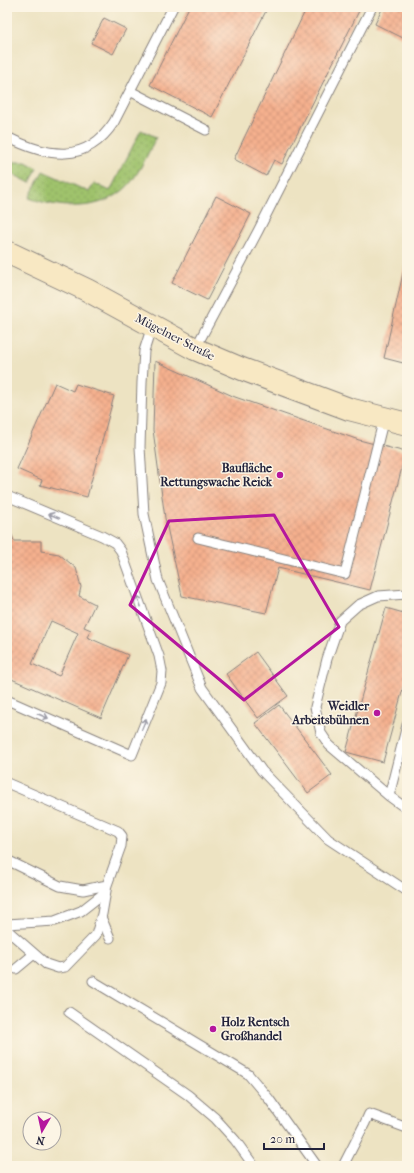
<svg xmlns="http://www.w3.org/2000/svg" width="414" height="1173" font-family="'IM FELL French Canon',serif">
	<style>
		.grass { fill: url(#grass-dots); stroke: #607254 }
		.building { fill: url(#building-cross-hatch); fill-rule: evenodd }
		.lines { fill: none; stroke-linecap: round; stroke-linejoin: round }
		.lane-casing { stroke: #88827e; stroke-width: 11 }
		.secondary-casing { stroke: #88827e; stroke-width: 24 }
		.lane { stroke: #fff; stroke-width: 9 }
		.secondary { stroke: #f8e8c3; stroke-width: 22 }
		.oneway { stroke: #9c9ca7 }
		.marked { fill: none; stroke: #b5179e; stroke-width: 3; stroke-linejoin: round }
		.poi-dot { fill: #b5179e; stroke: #fcf5e5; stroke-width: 1.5 }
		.labels { text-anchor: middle; stroke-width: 3; stroke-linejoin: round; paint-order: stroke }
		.street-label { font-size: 12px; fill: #22223b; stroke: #fcf5e5 }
		.poi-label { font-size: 12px; font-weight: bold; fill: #22223b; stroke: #fcf5e5; text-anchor: end }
	</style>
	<defs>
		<pattern id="grass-dots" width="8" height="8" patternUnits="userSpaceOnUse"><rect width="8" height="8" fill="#9fc26c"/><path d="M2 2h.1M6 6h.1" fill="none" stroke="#89a65e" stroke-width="1.8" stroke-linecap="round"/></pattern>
		<pattern id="building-cross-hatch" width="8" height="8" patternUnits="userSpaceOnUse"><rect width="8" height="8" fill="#f5b08e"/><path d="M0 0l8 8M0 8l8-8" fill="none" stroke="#d2977b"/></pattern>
	</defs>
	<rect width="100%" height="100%" fill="#fcf5e5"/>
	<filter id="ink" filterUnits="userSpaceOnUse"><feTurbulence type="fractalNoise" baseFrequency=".025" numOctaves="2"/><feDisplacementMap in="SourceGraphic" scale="8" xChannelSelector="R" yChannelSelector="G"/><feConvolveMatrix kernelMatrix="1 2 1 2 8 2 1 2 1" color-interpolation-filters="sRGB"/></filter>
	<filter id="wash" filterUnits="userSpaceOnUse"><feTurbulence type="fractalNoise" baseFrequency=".012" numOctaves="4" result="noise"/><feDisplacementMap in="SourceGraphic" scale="16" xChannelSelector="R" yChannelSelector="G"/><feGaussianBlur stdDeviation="0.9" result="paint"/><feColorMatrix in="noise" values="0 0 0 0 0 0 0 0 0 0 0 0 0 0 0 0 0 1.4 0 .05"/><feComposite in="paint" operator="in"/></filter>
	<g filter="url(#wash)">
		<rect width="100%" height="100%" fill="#ede3c2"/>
		<path class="grass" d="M141 130 156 137C149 152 142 167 132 181 108 212 63 210 29 198L43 171 89 192 94 183 110 191Z
			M11 162H26L37 168 30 183 7 171V163Z"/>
		<g id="blocks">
			<path class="building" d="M189 7H268L212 117 150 85Z
				M307 7H361L282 164 274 160 266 176 234 159Z
				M383 7H407V40L375 24Z
				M104 18 126 29 113 54 91 43Z
				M216 196 251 214 207 300 172 283Z
				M406 260H407V364L384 358Z
				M155 361 235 397 359 440 406 452 370 590 278 568 266 613 182 596 165 518 153 430Z
				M55 383 73 391 76 384 114 396 87 497 40 485 42 480 17 469Z
				M7 535H12L14 541H41V551L59 554 76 568 81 587 79 596 95 604 84 627 91 630 87 637 128 655 101 718 7 677V605L8 602H7ZM51 621 78 633 59 676 32 664Z
				M386 608 407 614V674L383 762 346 752Z
				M256 652 288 696 258 718 226 674Z
				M279 705 332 775 308 793 255 723Z"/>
		</g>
	</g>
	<g filter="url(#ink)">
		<use href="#blocks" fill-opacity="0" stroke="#88827e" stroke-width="1"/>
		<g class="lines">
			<g class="lane-casing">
				<path id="lane" d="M130 91 206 130
					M7 137C47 157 86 165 114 122L173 7
					M152 326 144 351 142 382 140 447 144 514 158 580 202 688 262 771 328 839 407 891
					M195 349 258 231 372 7
					M7 496 102 536 115 543 121 551 159 656 162 671 161 683 132 755 7 700
					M198 538 345 574 384 418
					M407 594 378 596 358 605 340 621 327 659 315 707 321 733 329 745 389 796 407 809
					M7 783 118 831 122 836 121 846 107 885 83 890 60 886 7 860
					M389 796 407 725
					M101 917 110 938
					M7 924 55 921 81 911 104 893
					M7 930 46 964 58 968 65 967 96 935 102 914 107 885
					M16 969 34 954
					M93 981 248 1074 269 1099 317 1166
					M69 1012 188 1095 215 1118 235 1140 254 1166
					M343 1166 365 1123 369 1114 407 1128"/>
			</g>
			<g class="secondary-casing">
				<path id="secondary" d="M7 252 87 290 195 349 242 369 349 409 407 424"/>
			</g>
			<use href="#lane" class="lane"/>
			<use href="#secondary" class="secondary"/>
		</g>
		<defs><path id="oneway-shaft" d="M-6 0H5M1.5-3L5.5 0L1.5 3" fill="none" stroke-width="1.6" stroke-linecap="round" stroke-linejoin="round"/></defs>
		<g class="oneway">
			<use href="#oneway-shaft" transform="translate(54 516) rotate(-157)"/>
			<use href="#oneway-shaft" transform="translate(139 601) rotate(-110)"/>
			<use href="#oneway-shaft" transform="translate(43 716) rotate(23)"/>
			<use href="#oneway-shaft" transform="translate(144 724) rotate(-68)"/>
		</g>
	</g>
	<path class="marked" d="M274 515 339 627 244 700 130 605 169 521Z"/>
	<g class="poi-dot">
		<circle cx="280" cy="475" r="4"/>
		<circle cx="377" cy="713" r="4"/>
		<circle cx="213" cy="1029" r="4"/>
	</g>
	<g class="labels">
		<g class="street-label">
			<text transform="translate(175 337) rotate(27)" y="4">Mügelner Straße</text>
		</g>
		<g class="poi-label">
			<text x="272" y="472">Baufläche<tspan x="272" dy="14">Rettungswache Reick</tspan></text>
			<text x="369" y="710">Weidler<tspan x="369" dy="14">Arbeitsbühnen</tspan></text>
			<text x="221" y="1026" text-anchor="start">Holz Rentsch<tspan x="221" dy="14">Großhandel</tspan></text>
		</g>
	</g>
	<rect width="414" height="1173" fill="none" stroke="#fcf5e5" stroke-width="24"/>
	<g transform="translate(42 1131) rotate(189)"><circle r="19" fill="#fcf5e5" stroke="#a5a1a1"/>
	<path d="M0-3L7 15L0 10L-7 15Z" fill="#b5179e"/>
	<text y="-6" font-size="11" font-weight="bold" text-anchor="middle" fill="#22223b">N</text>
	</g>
	<path d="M264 1143v6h60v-6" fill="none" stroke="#22223b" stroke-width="2"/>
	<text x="270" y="1143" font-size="12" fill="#22223b" stroke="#fcf5e5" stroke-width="3" paint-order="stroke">20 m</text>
</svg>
